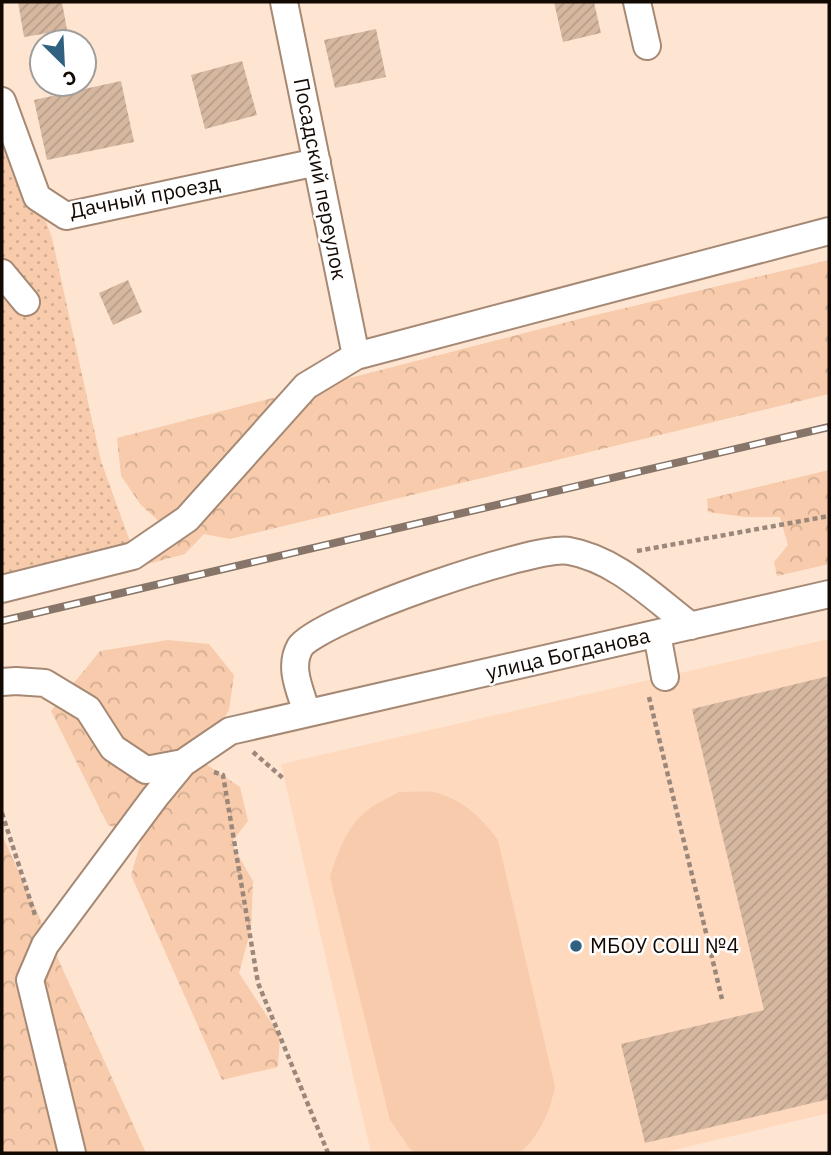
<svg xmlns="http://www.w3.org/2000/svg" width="831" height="1155" font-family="'IBM Plex Sans',sans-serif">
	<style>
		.built { fill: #fed9bd }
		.grass { fill: url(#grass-dots) }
		.forest { fill: url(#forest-crowns) }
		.pitch { fill: #f7cbab }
		.building { fill: url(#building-hatch) }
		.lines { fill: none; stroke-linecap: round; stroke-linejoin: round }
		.minor-casing { stroke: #a68974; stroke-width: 30 }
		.path { stroke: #9b887b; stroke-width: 4.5; stroke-dasharray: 5 3.5; stroke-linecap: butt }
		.minor { stroke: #fff; stroke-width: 26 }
		.rail-casing { stroke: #867568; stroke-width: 8 }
		.rail { stroke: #fff; stroke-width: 5; stroke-dasharray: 16; stroke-linecap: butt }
		.poi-dot { fill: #316180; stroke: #fff; stroke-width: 2.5 }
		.labels { text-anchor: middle; stroke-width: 5; stroke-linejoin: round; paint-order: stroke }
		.street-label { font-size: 21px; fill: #130903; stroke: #fff }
		.poi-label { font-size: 21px; fill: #130903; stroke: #fff; text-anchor: start }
	</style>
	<defs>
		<pattern id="grass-dots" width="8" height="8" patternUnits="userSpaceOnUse" patternTransform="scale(1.75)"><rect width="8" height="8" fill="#f7cbab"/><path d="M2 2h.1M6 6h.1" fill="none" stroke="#d3ad92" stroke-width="1.8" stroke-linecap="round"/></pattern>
		<pattern id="forest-crowns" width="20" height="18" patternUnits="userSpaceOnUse" patternTransform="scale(1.75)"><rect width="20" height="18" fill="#f7cbab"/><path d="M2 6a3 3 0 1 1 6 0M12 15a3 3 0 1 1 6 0" fill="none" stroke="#d3ad92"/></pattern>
		<pattern id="building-hatch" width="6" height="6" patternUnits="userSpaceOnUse" patternTransform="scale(1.75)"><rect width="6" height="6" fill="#d6b8a1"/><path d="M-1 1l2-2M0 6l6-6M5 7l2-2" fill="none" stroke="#b79d89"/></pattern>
	</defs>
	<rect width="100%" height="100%" fill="#fee5d2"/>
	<path class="built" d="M829 639V1113L661 1153H371L281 764Z"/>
	<path class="grass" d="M2 102 52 238 101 461 132 547 2 578Z"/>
	<path class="forest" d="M829 260V394L230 539 204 534 185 554 144 565 138 556 163 525 141 505 121 476 117 438 587 317Z
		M829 470V564L777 576 774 562 788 545 780 517H745L708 512 707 499Z
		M168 640 209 644 234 675 229 710 200 760 240 787 248 821 231 843 253 881 251 929 239 973 280 1036 278 1067 222 1080 131 875 142 838 108 825 51 711 100 651Z
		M2 835 146 1153H2Z"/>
	<path class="pitch" d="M399 792C410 792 422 791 433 792 461 798 482 818 498 840L555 1087C549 1114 540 1134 520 1153H416L410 1149 390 1120 330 877C338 852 347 825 369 809 378 802 389 798 399 792Z"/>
	<path class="building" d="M18 2H62L67 30 24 37Z
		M554 2H594L601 33 563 42Z
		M376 29 386 77 335 88 324 40Z
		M242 61 257 115 205 129 191 75Z
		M121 81 134 142 47 160 34 100Z
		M128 280 142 312 113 325 99 293Z
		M829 676V1099L645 1143 621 1044 764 1010 692 709Z"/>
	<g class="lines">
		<g class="minor-casing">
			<path id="minor" d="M284 2 356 356
				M637 2 647 46
				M2 101 37 197 66 216 317 162
				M2 273 26 302
				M2 589 133 556 187 519 306 386 356 356 829 231
				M657 634 665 677
				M2 682 16 681 45 683 88 709 113 748 146 770 183 763
				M307 713C301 692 288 668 300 647 317 620 536 544 569 551 616 559 654 598 691 626
				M72 1153 30 980 45 945 155 797 183 763 230 731 829 594"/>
		</g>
		<path class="path" d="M637 551 829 516
			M649 697 722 999
			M253 752 284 779
			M214 772 223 775 258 983 328 1153
			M2 813 35 915"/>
		<use href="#minor" class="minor"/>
		<g class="rail-casing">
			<path id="rail" d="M2 621 829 427"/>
		</g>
		<use href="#rail" class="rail"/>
	</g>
	<circle class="poi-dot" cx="576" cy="946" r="7"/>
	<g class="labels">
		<g class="street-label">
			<text transform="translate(320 179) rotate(79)" y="7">Посадский переулок</text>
			<text transform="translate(145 197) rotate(-11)" y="7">Дачный проезд</text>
			<text transform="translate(568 654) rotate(-13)" y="7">улица Богданова</text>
		</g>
		<g class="poi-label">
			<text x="590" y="953">МБОУ СОШ №4</text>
		</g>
	</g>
	<rect width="831" height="1155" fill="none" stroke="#130903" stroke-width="7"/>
	<g transform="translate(63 63) rotate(156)"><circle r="33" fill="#ffffff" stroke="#a19d9a" stroke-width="2"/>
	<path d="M0-5L12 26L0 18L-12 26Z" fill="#316180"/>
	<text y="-10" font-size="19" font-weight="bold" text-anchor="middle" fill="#130903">С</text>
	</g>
</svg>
